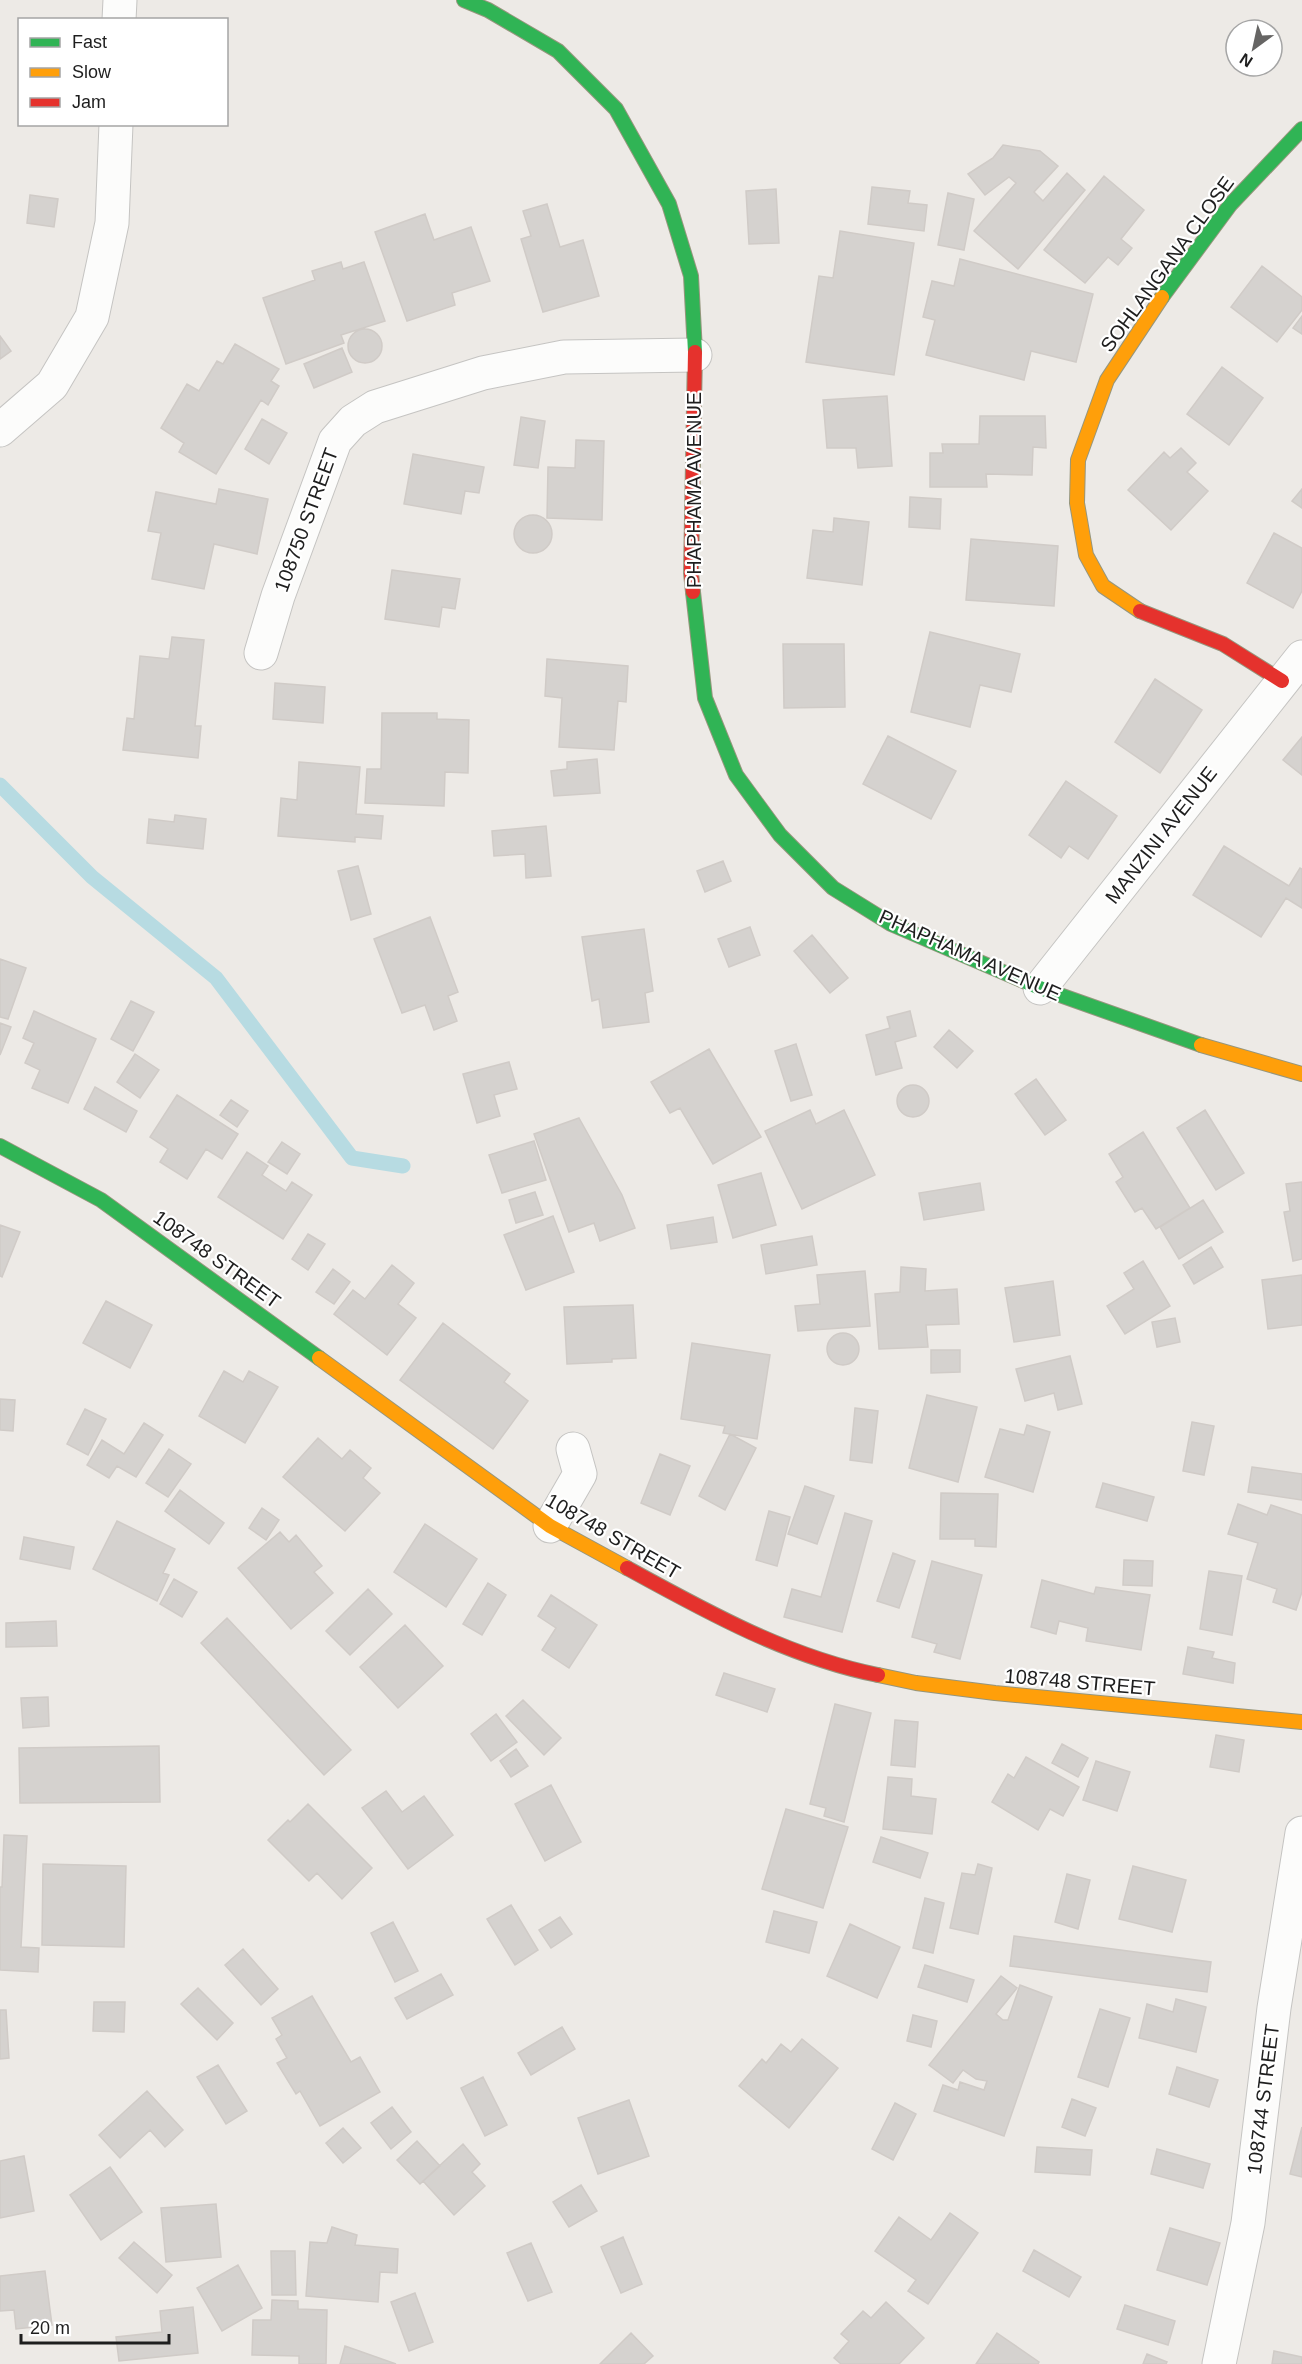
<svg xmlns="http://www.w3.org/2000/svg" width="1302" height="2364" font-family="Helvetica,sans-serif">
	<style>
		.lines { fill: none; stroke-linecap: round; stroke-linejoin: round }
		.stream { stroke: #b7dbe2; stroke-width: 15 }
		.building { fill: #d5d2cf; stroke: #d0cbc7; stroke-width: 1.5 }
		.street-casing { stroke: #c5c4c2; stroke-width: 35 }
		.fast-casing { stroke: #96967d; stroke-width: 16 }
		.slow-casing { stroke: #96967d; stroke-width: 16 }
		.jam-casing { stroke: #96967d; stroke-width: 16 }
		.street { stroke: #fcfcfb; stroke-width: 33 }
		.fast { stroke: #30b455; stroke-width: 14 }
		.slow { stroke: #ff9f0a; stroke-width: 14 }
		.jam { stroke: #e5322d; stroke-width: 14 }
		.labels { text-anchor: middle; stroke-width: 4.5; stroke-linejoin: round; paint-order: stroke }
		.street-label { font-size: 20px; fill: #1e1e1e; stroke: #fff }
	</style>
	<rect width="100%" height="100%" fill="#edeae6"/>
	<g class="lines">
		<path class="stream" d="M0 785 92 877 216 978 352 1158 403 1166"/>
	</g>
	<path class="building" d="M1003 145 1040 151 1058 166 1034 192 1043 201 1067 173 1085 190 1018 269 974 231 1016 183 1009 177 985 195 968 174 993 158Z
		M1104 176 1144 210 1121 239 1132 248 1118 265 1108 257 1085 283 1044 250Z
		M872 187 910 191 908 203 927 205 924 231 868 224Z
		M776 189 779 243 749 244 746 191Z
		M948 193 974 199 964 250 938 245Z
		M30 195 58 199 54 227 27 223Z
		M547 204 560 247 583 240 599 296 543 312 521 239 531 236 523 211Z
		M425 214 434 240 471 227 490 281 452 293 455 305 407 321 375 232Z
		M840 231 914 243 894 375 806 362 819 276 833 278Z
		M960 259 1093 294 1076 362 1031 351 1024 380 926 355 935 320 923 317 932 281 954 286Z
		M341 262 343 269 364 262 385 321 341 335 344 343 286 364 263 298 315 280 312 271Z
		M1262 266 1302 297V310L1277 342 1231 307Z
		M1302 316V334L1293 328Z
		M348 346a17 17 0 1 1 34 0a17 17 0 1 1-34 0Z
		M0 336 11 351 0 359Z
		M235 344 279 369 271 381 279 386 268 405 261 400 216 474 179 452 184 443 161 428 187 384 199 391 217 361 223 364Z
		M342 348 352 372 314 388 304 364Z
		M1222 367 1263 398 1229 445 1187 414Z
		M887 396 892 466 858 468 856 448H827L823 400Z
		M980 416H1045L1046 448 1033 447 1032 475 986 474 987 487H930V453H943L942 444H979Z
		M521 417 545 421 538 468 514 465Z
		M262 419 287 433 269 464 245 449Z
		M576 440 604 441 602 520 547 518 548 467 575 468Z
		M1181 448 1196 463 1187 472 1208 491 1171 530 1128 490 1164 452 1170 458Z
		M413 454 484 467 479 493 465 491 461 514 404 504Z
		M219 489 268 499 257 554 214 544 204 589 152 579 161 533 148 531 156 492 216 504Z
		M1302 489V508L1292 501Z
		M910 497 941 499 940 529 909 527Z
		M514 534a19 19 0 1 1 38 0a19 19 0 1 1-38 0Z
		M834 518 869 522 862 585 807 578 813 530 833 532Z
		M1274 533 1302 548V591L1293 608 1247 583Z
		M971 539 1058 546 1054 606 966 600Z
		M392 570 460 579 455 609 442 607 439 627 385 619Z
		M930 632 1020 654 1011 692 980 685 970 727 911 712Z
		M172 637 204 640 195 726H201L198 758 123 750 127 718 134 719 140 656 169 659Z
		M783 644H844L845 707 784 708Z
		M547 659 628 666 626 702 618 701 614 750 559 747 562 698 545 696Z
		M1155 679 1202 710 1160 773 1115 742Z
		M275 683 325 687 323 723 273 719Z
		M382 713H437V719L469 720 468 773 445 772 444 806 365 803 367 769H381Z
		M888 736 956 771 931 819 863 784Z
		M1302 737V775L1283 760Z
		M597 759 600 793 554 796 551 771 567 769V762Z
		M299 762 360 767 356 814 383 816 381 839 355 837V842L278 836 281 798 297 800Z
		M1066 781 1117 816 1088 859 1069 846 1061 858 1029 835Z
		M175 815 206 819 203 849 147 843 149 819 174 822Z
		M546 826 551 876 526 878 525 854 494 856 492 831Z
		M1224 846 1289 886 1300 868 1302 869V908L1286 898 1261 937 1193 895Z
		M723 861 731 881 705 892 697 871Z
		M358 866 371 914 351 920 338 871Z
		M430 917 458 992 448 996 457 1021 434 1030 425 1005 402 1013 374 939Z
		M750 927 760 955 729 967 718 939Z
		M644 929 653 991 645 993 649 1022 603 1028 599 999 592 1001 582 937Z
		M812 935 848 978 830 993 794 951Z
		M0 959 26 968 8 1019 0 1017Z
		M131 1001 154 1012 133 1051 111 1039Z
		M34 1011 96 1039 68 1103 32 1088 40 1070 25 1063 34 1043 23 1038Z
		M910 1011 916 1036 895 1042 902 1068 876 1075 866 1035 890 1028 887 1017Z
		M0 1023 11 1027 0 1055Z
		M949 1030 973 1051 957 1068 934 1047Z
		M796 1044 812 1095 791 1101 775 1051Z
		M709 1049 761 1137 713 1164 680 1108 670 1113 651 1082Z
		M135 1054 159 1070 140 1098 117 1082Z
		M509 1062 517 1089 494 1095 500 1116 477 1123 463 1074Z
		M1036 1079 1066 1120 1045 1135 1015 1094Z
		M897 1101a16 16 0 1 1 32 0a16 16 0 1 1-32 0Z
		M95 1087 137 1111 126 1132 84 1109Z
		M177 1095 238 1134 222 1159 206 1149 187 1179 160 1162 168 1149 150 1137Z
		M231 1100 248 1111 237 1127 220 1115Z
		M810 1110 816 1124 844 1110 875 1175 802 1209 765 1131Z
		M1205 1110 1244 1173 1216 1190 1177 1128Z
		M579 1118 622 1195 635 1228 600 1241 594 1223 569 1232 534 1134Z
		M1143 1132 1190 1208 1156 1229 1142 1208 1135 1212 1116 1182 1123 1177 1109 1154Z
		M534 1141 546 1180 502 1193 489 1155Z
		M282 1142 300 1154 287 1174 268 1162Z
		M247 1152 268 1166 262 1175 286 1191 292 1182 312 1195 283 1239 218 1197Z
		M761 1173 776 1225 733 1238 718 1185Z
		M1302 1182V1259L1293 1261 1284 1212 1290 1211 1286 1184Z
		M980 1183 984 1210 924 1220 919 1193Z
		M535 1192 543 1215 516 1223 509 1200Z
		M1203 1200 1223 1232 1179 1259 1160 1227Z
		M553 1216 574 1272 526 1290 504 1235Z
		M713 1217 717 1242 671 1249 667 1225Z
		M0 1225 20 1232 2 1277 0 1276Z
		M308 1234 325 1244 308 1270 292 1259Z
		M812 1236 817 1265 766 1274 761 1245Z
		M1211 1247 1223 1267 1194 1284 1183 1265Z
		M1143 1261 1170 1306 1125 1334 1107 1306 1134 1289 1124 1273Z
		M392 1265 414 1283 398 1304 416 1318 387 1355 334 1314 353 1290 365 1299Z
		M901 1267 926 1269 925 1291 957 1289 959 1324 926 1325 928 1347 879 1349 875 1294 900 1292Z
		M333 1269 350 1282 334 1304 316 1292Z
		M865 1271 870 1326 798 1331 795 1306 820 1304 817 1275Z
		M1302 1275V1325L1268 1329 1262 1280Z
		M1053 1281 1060 1335 1014 1342 1005 1288Z
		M106 1301 152 1325 130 1368 83 1343Z
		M633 1305 636 1358 612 1359V1362L567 1364 564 1307Z
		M1175 1318 1180 1342 1157 1347 1152 1322Z
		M443 1323 510 1374 504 1382 528 1401 493 1449 400 1380Z
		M827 1349a16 16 0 1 1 32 0a16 16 0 1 1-32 0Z
		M692 1343 770 1355 757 1439 723 1433 725 1426 681 1419Z
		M931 1350H960V1372L931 1373Z
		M1070 1356 1082 1404 1058 1410 1054 1393 1025 1401 1016 1369Z
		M224 1371 243 1382 249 1371 278 1387 245 1443 199 1416Z
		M927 1395 977 1407 958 1482 909 1468Z
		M0 1399 15 1400 13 1431 0 1430Z
		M855 1408 878 1411 872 1463 850 1460Z
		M85 1409 106 1419 88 1455 67 1444Z
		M1192 1422 1214 1426 1204 1475 1183 1471Z
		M144 1423 163 1435 136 1477 117 1466 109 1478 87 1465 102 1440 124 1454Z
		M1027 1425 1050 1432 1033 1492 985 1477 1000 1429 1024 1435Z
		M730 1434 756 1448 725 1510 699 1496Z
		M318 1438 342 1459 350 1450 371 1468 363 1478 380 1493 345 1531 283 1477Z
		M169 1449 191 1464 168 1497 146 1483Z
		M660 1454 690 1466 670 1515 641 1503Z
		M1252 1467 1302 1474V1500L1248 1492Z
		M1103 1483 1154 1497 1147 1521 1096 1507Z
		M805 1486 834 1496 817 1544 788 1534Z
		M180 1490 224 1523 209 1544 165 1511Z
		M941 1493 998 1494 996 1547 975 1546V1539H940Z
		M1238 1504 1267 1515 1271 1505 1302 1515V1592L1296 1610 1273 1602 1277 1589 1247 1579 1258 1543 1228 1534Z
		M262 1508 279 1520 266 1540 249 1528Z
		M769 1511 790 1517 777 1566 756 1560Z
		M845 1513 872 1521 842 1632 784 1617 792 1589 821 1597Z
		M117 1521 175 1549 163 1573 169 1575 157 1601 93 1569Z
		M425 1524 477 1559 446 1607 394 1572Z
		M280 1532 289 1542 296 1535 322 1566 314 1572 333 1593 291 1629 238 1568Z
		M24 1537 74 1547 70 1569 20 1559Z
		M893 1553 915 1561 899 1608 877 1601Z
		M1124 1560 1153 1561 1152 1586 1123 1585Z
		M932 1561 982 1575 960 1659 934 1652 937 1644 912 1637Z
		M1209 1571 1242 1576 1232 1635 1200 1629Z
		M174 1579 197 1592 182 1617 160 1604Z
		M1042 1580 1094 1594 1096 1587 1150 1595 1141 1650 1086 1641 1088 1628 1059 1621 1056 1634 1031 1627Z
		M488 1583 506 1595 482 1635 463 1624Z
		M368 1589 392 1614 350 1655 326 1631Z
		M551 1595 597 1625 569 1668 542 1650 556 1628 538 1616Z
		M227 1618 351 1750 324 1775 201 1643Z
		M56 1621 57 1646 6 1647V1623Z
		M405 1625 443 1666 398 1708 360 1667Z
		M1188 1647 1214 1652 1212 1658 1235 1663 1233 1683 1183 1674Z
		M724 1673 775 1689 767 1712 716 1695Z
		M48 1697 49 1726 23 1728 21 1698Z
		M523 1700 561 1738 544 1755 506 1716Z
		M835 1704 871 1713 844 1822 824 1816 826 1808 810 1804Z
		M496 1714 517 1742 491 1761 471 1734Z
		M895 1720 918 1722 915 1767 891 1765Z
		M1216 1735 1244 1740 1239 1772 1210 1767Z
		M1062 1744 1088 1758 1078 1777 1052 1763Z
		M159 1746 160 1802 20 1803 19 1748Z
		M516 1749 528 1766 511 1777 500 1761Z
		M1026 1757 1079 1787 1063 1816 1050 1809 1038 1830 992 1802 1008 1774 1014 1778Z
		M1096 1761 1130 1772 1117 1811 1083 1800Z
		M888 1777 912 1779 911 1796 936 1799 932 1834 883 1829Z
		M551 1785 581 1842 545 1861 515 1804Z
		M386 1791 402 1812 424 1796 453 1835 408 1869 362 1808Z
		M308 1804 372 1868 342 1899 317 1873 309 1881 268 1840 288 1820 290 1822Z
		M786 1809 848 1827 823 1908 762 1889Z
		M4 1835 27 1836 21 1947 39 1948 38 1972 0 1970V1887H2Z
		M881 1837 928 1853 920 1878 873 1862Z
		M43 1864 126 1866 124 1947 42 1945Z
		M978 1864 992 1868 978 1934 950 1928 962 1873 975 1875Z
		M1133 1866 1186 1880 1172 1932 1119 1919Z
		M1067 1874 1090 1880 1078 1929 1055 1922Z
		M925 1898 944 1903 933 1953 913 1948Z
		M511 1905 538 1950 515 1965 487 1919Z
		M774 1911 817 1922 809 1953 766 1942Z
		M560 1917 572 1934 551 1948 539 1930Z
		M393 1922 418 1971 395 1982 371 1933Z
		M850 1924 900 1947 877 1998 827 1976Z
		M1014 1936 1211 1962 1207 1992 1010 1966Z
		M243 1949 278 1989 261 2005 225 1965Z
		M925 1965 974 1980 967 2002 918 1987Z
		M441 1974 453 1995 407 2019 395 1998Z
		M1001 1976 1017 1988 996 2014 1003 2020H1008L1020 1985 1052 1997 1004 2136 934 2111 943 2085 958 2090 960 2082 984 2090 987 2081 976 2079 963 2070 953 2083 929 2065Z
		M198 1988 233 2023 217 2040 181 2004Z
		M312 1996 351 2062 360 2057 380 2092 320 2126 300 2091 296 2094 277 2063 287 2058 276 2039 282 2035 272 2018Z
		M1176 1999 1206 2007 1196 2052 1139 2038 1147 2004 1173 2012Z
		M94 2002H125L124 2032 93 2031Z
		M1100 2009 1130 2018 1108 2087 1078 2077Z
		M0 2010H6L9 2058 0 2059Z
		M913 2015 937 2021 931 2047 907 2041Z
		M562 2027 575 2049 531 2075 518 2053Z
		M802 2039 838 2068 789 2128 739 2086 762 2059 766 2063 781 2044 791 2052Z
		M218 2065 247 2111 226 2124 197 2077Z
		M1177 2067 1218 2080 1209 2107 1169 2094Z
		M483 2077 507 2125 485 2136 461 2088Z
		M147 2091 183 2130 165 2147 150 2130 120 2158 99 2135Z
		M1072 2099 1096 2108 1085 2136 1062 2127Z
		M629 2100 649 2156 598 2174 578 2118Z
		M895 2103 916 2114 893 2160 872 2149Z
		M392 2107 411 2132 391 2149 371 2123Z
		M1302 2127V2177L1290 2174Z
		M343 2128 361 2148 343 2163 326 2143Z
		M417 2141 440 2166 420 2184 397 2160Z
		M463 2144 480 2164 472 2172 485 2186 454 2215 423 2181Z
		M1037 2147 1092 2150 1090 2175 1035 2172Z
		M1157 2149 1210 2164 1203 2188 1151 2174Z
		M24 2156 34 2211 0 2218V2161Z
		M110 2167 142 2212 101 2240 70 2195Z
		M581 2185 597 2211 569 2227 553 2202Z
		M216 2204 221 2257 166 2262 161 2208Z
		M950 2213 978 2233 928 2304 908 2291 916 2280 875 2251 899 2217 931 2240Z
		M332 2227 357 2235 355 2245 398 2249 397 2273 380 2272 378 2302 306 2296 310 2242 327 2243Z
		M1170 2228 1220 2243 1207 2285 1157 2270Z
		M623 2237 642 2284 621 2293 601 2247Z
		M134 2242 172 2275 157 2293 119 2258Z
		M531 2243 552 2292 528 2301 507 2253Z
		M1034 2250 1081 2277 1069 2297 1023 2271Z
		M271 2251H295L296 2295H272Z
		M238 2265 262 2308 222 2331 197 2288Z
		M45 2271 52 2325 16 2329 14 2310 0 2311V2276Z
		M415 2293 433 2342 409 2351 391 2302Z
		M272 2300 298 2301V2309L327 2310 326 2364H299V2356L252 2355 253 2320H271Z
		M886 2302 924 2338 899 2364H841L834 2358 849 2341 841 2334 863 2311 871 2318Z
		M1125 2305 1175 2321 1168 2345 1117 2329Z
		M193 2307 198 2353 119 2361 116 2337 162 2332 160 2311Z
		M631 2333 653 2356 644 2364H600Z
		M997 2333 1039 2362 1038 2364H976Z
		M345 2346 396 2364H340Z
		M1274 2351 1302 2357V2364H1272Z
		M1147 2354 1167 2362 1166 2364H1143Z"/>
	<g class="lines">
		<g class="street-casing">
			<path id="street" d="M119 20 120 0
				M0 430 52 385 92 317 112 223 116 124
				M261 653 278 596 335 441 353 421 375 407 483 373 564 357 695 355
				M1040 988 1302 657
				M550 1526 580 1474 573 1449
				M1219 2364 1248 2223 1274 2008 1302 1833"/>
		</g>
		<g class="fast-casing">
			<path id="fast" d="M464 0 488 10 558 51 616 109 669 204 691 276 695 352
				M1162 297 1230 205 1302 129
				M693 592 705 698 736 775 780 835 833 888 891 924 1040 988 1201 1045
				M0 1146 101 1200 319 1358"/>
		</g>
		<g class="slow-casing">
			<path id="slow" d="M1140 611 1103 586 1086 555 1077 503 1078 460 1107 380 1162 297
				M1201 1045 1302 1074
				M319 1358 550 1526 627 1568
				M878 1675 916 1683 995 1693 1302 1722"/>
		</g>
		<g class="jam-casing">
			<path id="jam" d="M693 592 691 573 695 352
				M1140 611 1223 644 1282 681
				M627 1568C707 1612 788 1657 878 1675"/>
		</g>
		<use href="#street" class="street"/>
		<use href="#fast" class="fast"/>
		<use href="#slow" class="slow"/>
		<use href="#jam" class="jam"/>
	</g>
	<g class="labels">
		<g class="street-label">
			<text transform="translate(1167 264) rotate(-54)" y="7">SOHLANGANA CLOSE</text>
			<text transform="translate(694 490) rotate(-90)" y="7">PHAPHAMA AVENUE</text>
			<text transform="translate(306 520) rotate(-70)" y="7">108750 STREET</text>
			<text transform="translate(1161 835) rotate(-52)" y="7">MANZINI AVENUE</text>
			<text transform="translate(970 955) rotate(24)" y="7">PHAPHAMA AVENUE</text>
			<text transform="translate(217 1259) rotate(36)" y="7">108748 STREET</text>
			<text transform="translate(613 1536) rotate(30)" y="7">108748 STREET</text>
			<text transform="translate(1080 1682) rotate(5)" y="7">108748 STREET</text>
			<text transform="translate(1263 2099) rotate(-83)" y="7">108744 STREET</text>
		</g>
	</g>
	<rect x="18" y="18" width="210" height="108" fill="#ffffff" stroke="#a5a5a5" stroke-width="1.5"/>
	<rect x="30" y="38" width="30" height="9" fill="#30b455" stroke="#a5a5a5" stroke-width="1.5"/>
	<text x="72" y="48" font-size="18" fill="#1e1e1e">Fast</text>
	<rect x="30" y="68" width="30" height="9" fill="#ff9f0a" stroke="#a5a5a5" stroke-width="1.5"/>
	<text x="72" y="78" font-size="18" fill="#1e1e1e">Slow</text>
	<rect x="30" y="98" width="30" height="9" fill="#e5322d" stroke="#a5a5a5" stroke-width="1.5"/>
	<text x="72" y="108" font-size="18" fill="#1e1e1e">Jam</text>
	<g transform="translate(1254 48) rotate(213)"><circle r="28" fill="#ffffff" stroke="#a5a5a5" stroke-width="1.5"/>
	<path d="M0-4.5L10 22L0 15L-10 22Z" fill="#666564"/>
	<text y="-9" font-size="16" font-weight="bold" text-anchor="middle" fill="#1e1e1e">N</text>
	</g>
	<path d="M21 2334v9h148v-9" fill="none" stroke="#1e1e1e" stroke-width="3"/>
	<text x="30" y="2334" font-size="18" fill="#1e1e1e" stroke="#ffffff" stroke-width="4.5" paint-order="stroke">20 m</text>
</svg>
